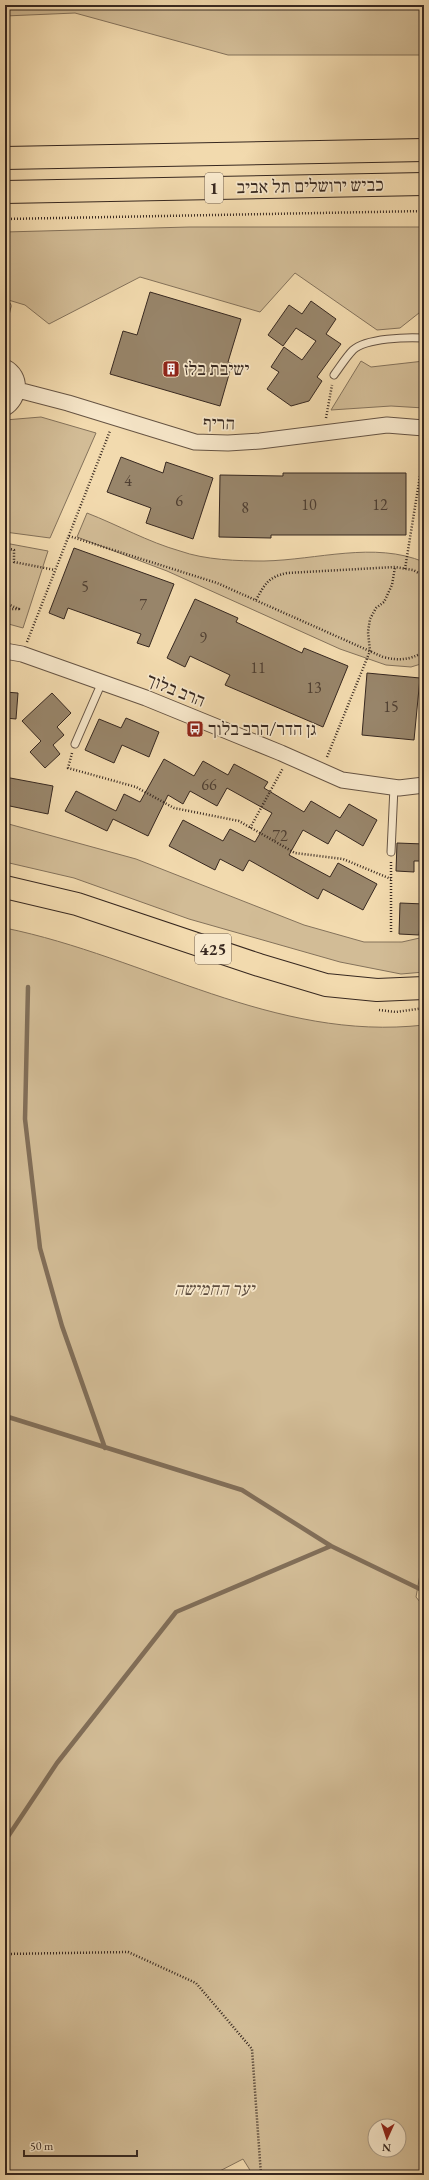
<svg xmlns="http://www.w3.org/2000/svg" width="429" height="2180" font-family="'EB Garamond','Frank Ruhl Libre',serif">
	<style>
		.green { fill: #d2bc96; stroke: #84725b; fill-rule: evenodd }
		.lines { fill: none; stroke-linecap: round; stroke-linejoin: round }
		.stream { stroke: #816e58; stroke-width: 4.5 }
		.building { fill: #98856a; stroke: #372820 }
		.lane-casing { stroke: #665444; stroke-width: 9 }
		.street-casing { stroke: #665444; stroke-width: 17 }
		.primary-casing { stroke: #372820; stroke-width: 24 }
		.highway-casing { stroke: #372820; stroke-width: 24 }
		.path { stroke: #372820; stroke-width: 2.5; stroke-dasharray: 1 2; stroke-linecap: butt }
		.lane { stroke: #f7e7ca; stroke-width: 7 }
		.street { stroke: #f7e7ca; stroke-width: 15 }
		.primary { stroke: #f2daae; stroke-width: 22 }
		.highway { stroke: #f2daae; stroke-width: 22 }
		.labels { text-anchor: middle; stroke-width: 3.5; stroke-linejoin: round; paint-order: stroke }
		.number-label { font-size: 16px; fill: #4f3f32 }
		.shield { fill: #f7e7ca; stroke: #716153; stroke-width: 1 }
		.shield-label { font-size: 17px; font-weight: bold; fill: #372820 }
		.street-label { font-size: 18px; fill: #372820; stroke: #f7e7ca }
		.poi-label { font-size: 18px; fill: #372820; stroke: #f7e7ca; text-anchor: start }
		.park-label { font-size: 18px; font-style: italic; fill: #5e4d3e; stroke: #f7e7ca }
	</style>
	<rect width="100%" height="100%" fill="#f2daae"/>
	<filter id="stains"><feTurbulence type="fractalNoise" baseFrequency=".005" numOctaves="4"/><feColorMatrix values="0 0 0 0 .2 0 0 0 0 .09 0 0 0 0 .02 0 0 0 .5 -.17"/></filter>
	<radialGradient id="worn" r=".72"><stop offset=".6" stop-color="#630" stop-opacity="0"/><stop offset="1" stop-color="#630" stop-opacity=".3"/></radialGradient>
	<path class="green" d="M5 5H424V55H228L75 13 5 16Z
		M189 227H424V309L400 328 377 330 295 273 260 312 140 277 49 324 25 305 5 299V232Z
		M361 361 371 367 424 361V408L391 406 331 410Z
		M41 417 96 433 50 538 5 532V420Z
		M87 513C118 525 148 542 180 551 205 560 238 561 264 561 317 560 374 541 424 562V663L411 667 386 665 340 649 167 571 77 537Z
		M5 543 48 551 23 628 5 623Z
		M5 823 136 859 304 925 364 942H402L424 937V972L401 974 340 962 189 919 74 878 5 862Z
		M5 928C147 957 274 1042 424 1025V1552L416 1597 424 1607V2175H253L243 2159 212 2175H5ZM375 2126H399V2150H375Z"/>
	<g class="lines">
		<path class="stream" d="M28 987 25 1119 40 1248 62 1326 105 1448
			M5 1416 242 1490 331 1546 424 1591
			M5 1841 57 1763 176 1612 331 1546"/>
	</g>
	<path class="building" d="M150 292 241 319 228 362 232 364 220 406 110 374 123 331 137 335Z
		M311 301 336 319 326 334 341 344 317 377 322 381 309 401 291 406 267 389 279 372 271 367 284 347 302 360 316 341 296 328 283 346 268 335 289 305 302 314Z
		M121 457 163 473 166 462 213 478 193 539 146 523 151 508 107 492Z
		M283 473H406V535H271V538L219 537 220 475 283 476Z
		M74 548 174 584 149 647 137 643 141 634 68 608 64 619 49 613Z
		M195 599 238 618 236 622 302 653 304 648 348 666 323 727 225 685 230 675 190 656 185 667 167 658Z
		M367 673 420 678 414 740 362 735Z
		M5 692 18 693 16 719 5 718Z
		M52 693 71 713 57 727 64 735 53 745 60 754 45 768 30 752 41 741 22 721Z
		M126 718 159 732 149 757 122 745 114 763 85 750 99 719 121 728Z
		M164 759 194 776 203 761 228 775 234 764 268 782 264 788 304 812 311 801 340 818 349 804 377 820 363 846 336 830 328 844 303 830 289 855 330 877 338 863 377 884 363 910 323 889 318 899 249 860 243 871 220 859 215 870 169 846 183 820 223 841 230 829 255 842 272 813 227 788 217 806 190 791 183 804 168 795 148 836 113 819 107 831 65 811 76 791 116 811 124 794 140 802Z
		M5 777 53 786 48 814 5 805Z
		M397 843 424 844V861H414V872L396 871Z
		M400 903 424 904V924H420L419 935 399 934Z"/>
	<g class="lines">
		<g class="lane-casing">
			<path id="lane" d="M5 315 7 306
				M334 375C340 367 346 357 353 350 366 338 408 337 424 338
				M75 744 102 682
				M391 852 394 787"/>
		</g>
		<g class="street-casing">
			<path id="street" d="M5 367C23 376 20 399 5 408
				M18 390 68 403 195 442 228 443 260 441 387 425 424 428
				M5 651 22 654 146 698 281 753 342 780 399 788 424 785"/>
		</g>
		<g class="primary-casing">
			<path id="primary" d="M5 887 77 904 259 965 326 985 377 990 424 988"/>
		</g>
		<g class="highway-casing">
			<path id="highway" d="M5 158 424 150
				M5 192 424 184"/>
		</g>
		<path class="path" d="M5 219 424 211
			M326 418 332 385
			M69 536 217 583 383 657C399 661 409 660 424 652
			M5 548 14 550V562L55 570
			M405 569 424 451
			M256 600C265 584 268 577 287 573L395 567 413 570 424 576
			M5 603 19 609H5
			M27 642 110 431
			M72 753 68 768 136 787 174 808 239 821 295 853 343 859 391 879
			M327 757 370 651 368 632 370 619 376 608 384 602 392 585 395 567
			M250 828 283 768
			M391 862V934
			M379 1010 396 1012 424 1008
			M5 1954 128 1952 196 1983 252 2049 261 2175"/>
		<use href="#lane" class="lane"/>
		<use href="#street" class="street"/>
		<use href="#primary" class="primary"/>
		<use href="#highway" class="highway"/>
	</g>
	<defs>
		<g id="building-square" transform="scale(0.9)"><rect x="-9" y="-9" width="18" height="18" rx="4" fill="#8f2418" stroke="#f7e7ca"/><path d="M-4-6H4V6H1V3H-1V6H-4ZM-2.5-4.3h1.7v1.8h-1.7ZM.8-4.3h1.7v1.8H.8ZM-2.5-1h1.7V.8h-1.7ZM.8-1h1.7V.8H.8Z" fill="#fff"/></g>
		<g id="bus-square" transform="scale(0.9)"><rect x="-9" y="-9" width="18" height="18" rx="4" fill="#8f2418" stroke="#f7e7ca"/><path d="M-5-6H5V4H4V6H2V4H-2V6H-4V4H-5ZM-3.5-4V0h7V-4ZM-3.5 1.2v1.5H-2V1.2ZM2 1.2v1.5H3.5V1.2Z" fill="#fff"/></g>
	</defs>
	<g fill-rule="evenodd">
		<use href="#building-square" x="171" y="369"/>
		<use href="#bus-square" x="195" y="729"/>
	</g>
	<g class="labels">
		<g class="number-label">
			<text x="128" y="486">4</text>
			<text x="179" y="506">6</text>
			<text x="309" y="510">10</text>
			<text x="380" y="510">12</text>
			<text x="245" y="513">8</text>
			<text x="85" y="592">5</text>
			<text x="143" y="610">7</text>
			<text x="203" y="643">9</text>
			<text x="258" y="673">11</text>
			<text x="314" y="693">13</text>
			<text x="391" y="712">15</text>
			<text x="209" y="790">66</text>
			<text x="280" y="841">72</text>
		</g>
		<g class="shield">
			<rect x="205" y="173" width="18" height="30" rx="3"/>
			<rect x="195" y="934" width="36" height="30" rx="3"/>
		</g>
		<g class="shield-label">
			<text x="214" y="194">1</text>
			<text x="213" y="955">425</text>
		</g>
		<g class="street-label">
			<text transform="translate(310 186) rotate(-1)" y="6">כביש ירושלים תל אביב</text>
			<text transform="translate(219 423) rotate(2)" y="6">הריף</text>
			<text transform="translate(176 690) rotate(22)" y="6">הרב בלוך</text>
		</g>
		<g class="poi-label">
			<text x="184" y="375">ישיבת בלז</text>
			<text x="208" y="735">גן הדר/הרב בלוך</text>
		</g>
		<g class="park-label">
			<text x="214" y="1295">יער החמישה</text>
		</g>
	</g>
	<rect width="429" height="2180" fill="none" stroke="#f2daae" stroke-width="20"/>
	<rect x="6" y="6" width="417" height="2168" fill="none" stroke="#372820" stroke-width="2"/>
	<rect x="10" y="10" width="409" height="2160" fill="none" stroke="#372820"/>
	<g transform="translate(387 2138) rotate(183)"><circle r="19" fill="#f7e7ca" stroke="#aa9b86"/>
	<path d="M0-3L7 15L0 10L-7 15Z" fill="#8f2418"/>
	<text y="-6" font-size="11" font-weight="bold" text-anchor="middle" fill="#372820">N</text>
	</g>
	<path d="M24 2150v6h113v-6" fill="none" stroke="#372820" stroke-width="2"/>
	<text x="30" y="2150" font-size="12" fill="#372820" stroke="#f7e7ca" stroke-width="3" paint-order="stroke">50 m</text>
	<rect width="100%" height="100%" filter="url(#stains)"/>
	<rect width="100%" height="100%" fill="url(#worn)"/>
</svg>
